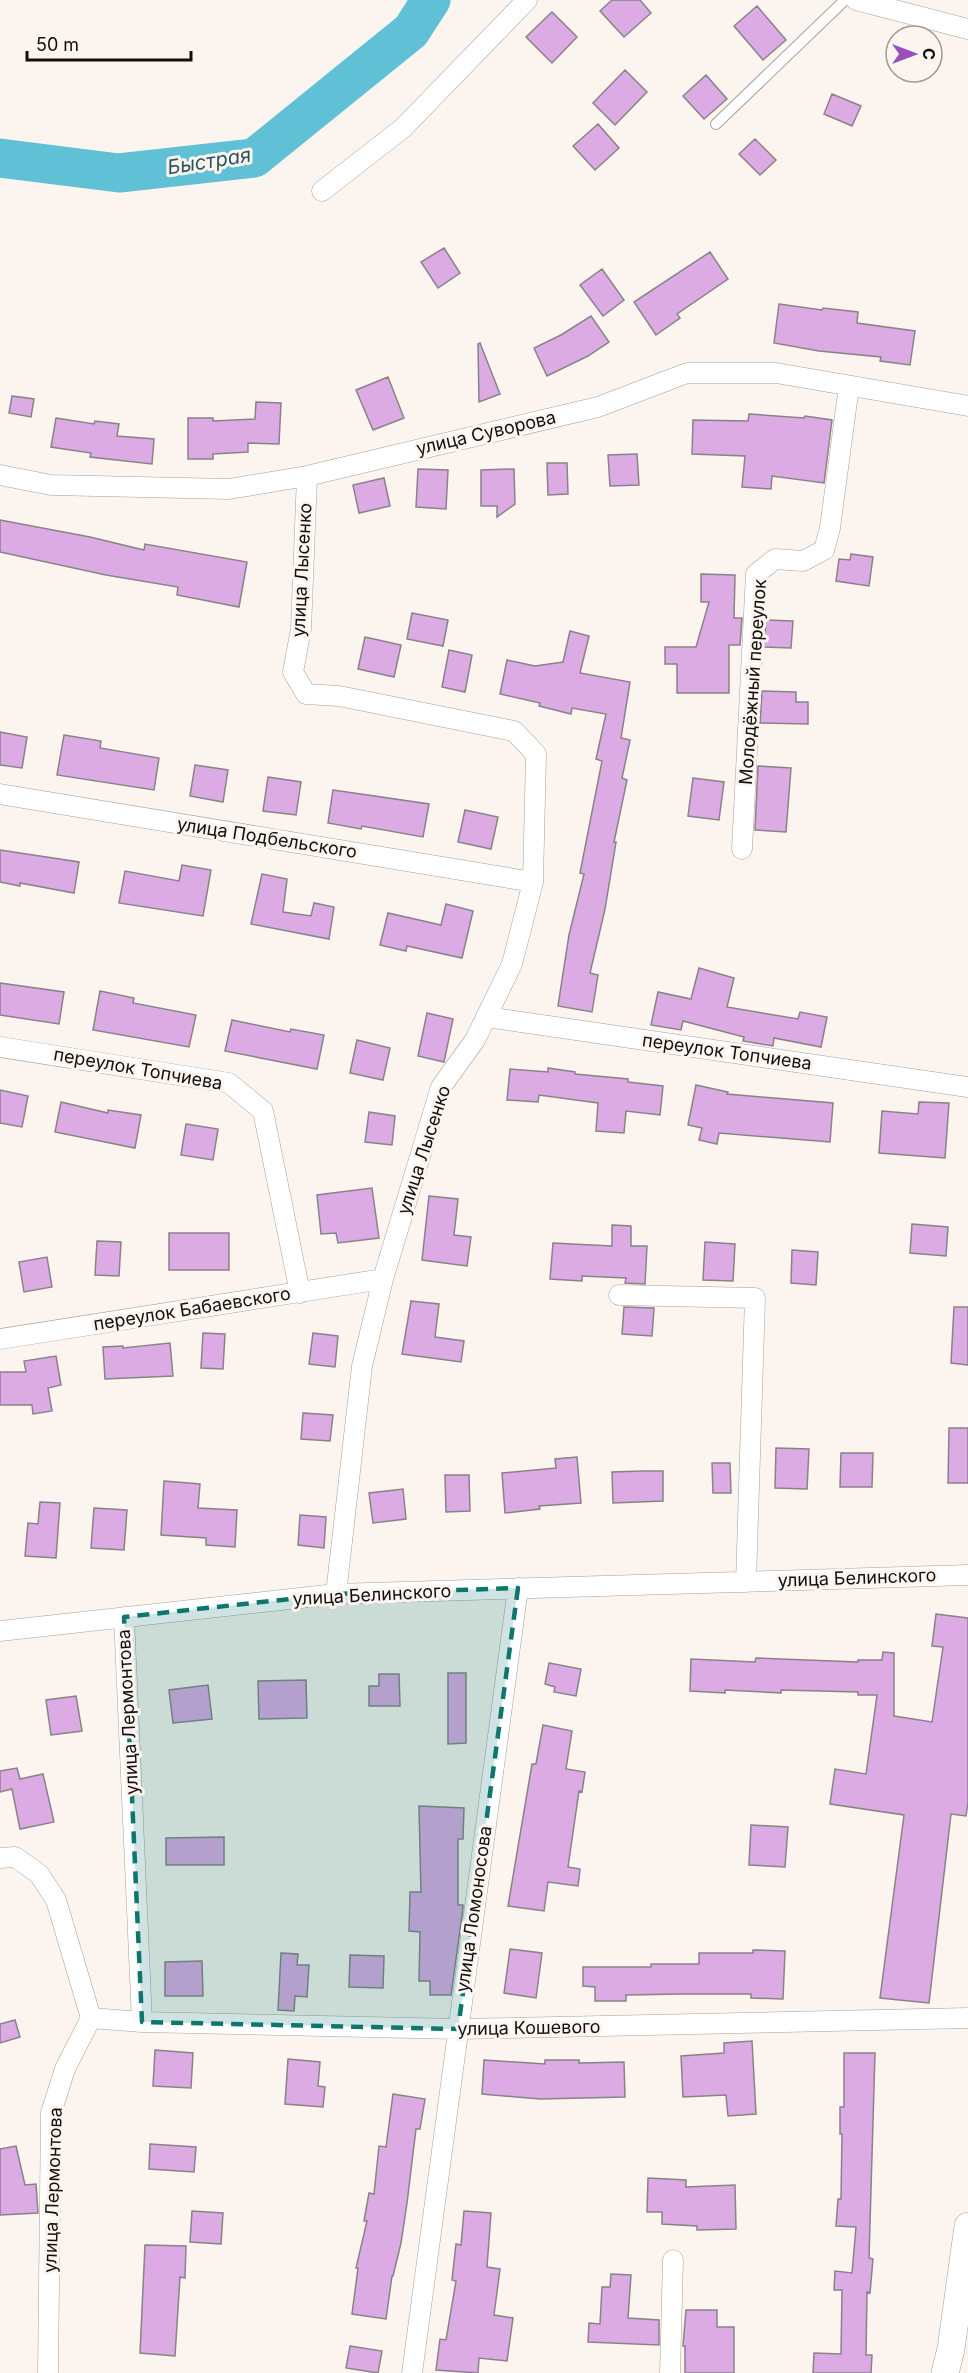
<svg xmlns="http://www.w3.org/2000/svg" width="968" height="2373" font-family="Inter,sans-serif">
	<style>
		.lines { fill: none; stroke-linecap: round; stroke-linejoin: round }
		.river { stroke: #5fc0d6; stroke-width: 39 }
		.building { fill: #ddabe4; stroke: #888388; stroke-width: 1.5 }
		.lane-casing { stroke: #a6a09c; stroke-width: 12 }
		.street-casing { stroke: #a6a09c; stroke-width: 21 }
		.secondary-casing { stroke: #a6a09c; stroke-width: 28 }
		.lane { stroke: #fff; stroke-width: 10 }
		.street { stroke: #fff; stroke-width: 20 }
		.secondary { stroke: #fff; stroke-width: 27 }
		.marked { fill: #0f766e; fill-opacity: 0.2; stroke: #0f766e; stroke-width: 4.5; stroke-dasharray: 12 8; stroke-linejoin: round }
		.labels { text-anchor: middle; stroke-width: 6; stroke-linejoin: round; paint-order: stroke }
		.street-label { font-size: 18px; fill: #12100f; stroke: #fbf4ef }
		.water-label { font-size: 20px; font-style: italic; fill: #29545e; stroke: #fbf4ef }
	</style>
	<rect width="100%" height="100%" fill="#fbf4ef"/>
	<g class="lines">
		<path class="river" d="M0 158 119 173 254 158 411 31 431 0"/>
	</g>
	<path class="building" d="M612 0H640L651 13 624 37 600 11Z
		M757 6 786 40 763 60 734 26Z
		M552 12 577 37 552 63 526 37Z
		M625 70 647 92 615 125 593 103Z
		M706 75 727 99 704 119 683 96Z
		M832 94 861 106 852 126 824 114Z
		M598 124 619 148 595 170 573 146Z
		M755 139 776 160 760 175 739 154Z
		M444 248 460 273 438 288 421 262Z
		M710 252 728 279 677 314 680 318 656 335 634 302Z
		M602 269 624 300 603 316 580 285Z
		M779 304 822 310 823 308 858 312 857 323 915 331 910 365 880 361 881 357 819 351 774 343Z
		M591 316 609 342 588 356 547 376 534 348 561 335Z
		M480 343 500 394 479 402 478 344Z
		M388 377 404 418 373 430 356 390Z
		M12 396 34 399 31 417 9 413Z
		M256 402 281 403 279 444 248 443V452L213 454V459H188V418H213V421L255 419Z
		M749 414 804 418 805 416 832 420 824 483 772 476 771 489 742 487 745 456 692 454 693 420 748 421Z
		M56 418 94 424 95 421 119 424 117 436 154 439 152 464 90 457 91 453 51 447Z
		M637 454 639 485 610 486 608 455Z
		M547 463H567L568 494 548 495Z
		M418 469 448 470 446 509 416 507Z
		M514 469 515 504 497 517V506H481V470Z
		M384 478 390 506 359 513 353 485Z
		M0 520 90 537 144 550 145 544 247 562 239 607 177 595 178 587 106 575 0 552Z
		M851 554 873 557 869 586 836 581 839 559 850 560Z
		M701 574 735 575 734 618H742L740 645H729V693H677V664H665V647H696L709 602H701Z
		M412 613 448 620 443 646 407 639Z
		M766 620 793 621 791 648 764 647Z
		M570 631 589 636 580 673 630 682 621 738 630 740 622 778 627 780 614 842H616L605 909 590 973 598 975 592 1012 558 1006 569 935 584 874 580 873 602 761 596 759 606 714 572 708 571 714 539 706 540 703 500 694 507 660 535 666 563 662Z
		M365 637 401 645 394 677 358 669Z
		M449 650 472 655 465 692 442 687Z
		M762 691 796 692V702H808V724L760 723Z
		M0 732 27 737 22 768 0 765Z
		M64 735 101 741 100 748 159 758 154 790 57 775Z
		M195 765 228 770 223 802 190 796Z
		M758 766 791 768 786 832 755 830Z
		M268 777 301 782 296 815 263 811Z
		M693 778 724 782 719 820 688 816Z
		M333 790 429 804 423 837 362 826 361 829 328 823Z
		M465 810 498 817 491 849 458 842Z
		M0 850 79 862 74 893 20 883V886L0 882Z
		M182 865 211 870 203 916 119 903 125 871 179 881Z
		M262 874 287 879 283 912 311 916 314 903 334 907 329 939 251 924Z
		M446 904 473 911 462 958 407 946 406 951 380 945 388 913 441 925Z
		M699 968 734 978 727 1007 798 1019 800 1012 827 1017 821 1047 774 1038 773 1046 743 1041 744 1037 683 1021 681 1030 651 1025 658 992 691 999Z
		M0 983 64 992 59 1024 0 1015Z
		M100 991 134 998 133 1003 196 1015 189 1047 93 1030Z
		M427 1013 453 1019 444 1062 418 1056Z
		M232 1020 290 1032 291 1029 324 1035 317 1069 225 1051Z
		M357 1040 390 1048 383 1080 350 1073Z
		M548 1068 575 1072V1074L628 1079V1082L663 1086 660 1115 626 1111 624 1133 596 1131 598 1103 539 1095 538 1102 507 1100 510 1069 548 1072Z
		M696 1085 728 1092 727 1094 833 1103 830 1142 719 1133 717 1144 699 1140 702 1128 688 1125Z
		M0 1090 28 1096 22 1127 0 1123Z
		M61 1102 108 1113V1110L141 1115 135 1148 55 1132Z
		M919 1102 949 1103 945 1158 879 1153 882 1111 918 1114Z
		M369 1112 395 1116 392 1145 365 1142Z
		M186 1124 218 1129 213 1160 181 1155Z
		M372 1188 379 1238 338 1243 336 1233 321 1234 317 1195Z
		M429 1196 458 1199 454 1235 471 1237 467 1266 422 1260Z
		M912 1224 948 1227 946 1256 910 1253Z
		M612 1225 631 1226V1246H647L645 1284 625 1283 626 1278 582 1276V1281L550 1279 553 1243 612 1246Z
		M169 1233H229V1270H169Z
		M97 1241 121 1242 119 1276 95 1275Z
		M705 1242 735 1244 733 1281 703 1280Z
		M792 1250 818 1252 816 1285 791 1283Z
		M47 1257 52 1287 24 1292 19 1262Z
		M411 1301 439 1304 435 1337 464 1341 461 1362 402 1354Z
		M624 1307 654 1308 652 1336 622 1334Z
		M954 1307H968V1365L951 1363Z
		M203 1333 225 1334 223 1369 201 1368Z
		M313 1333 338 1336 335 1367 309 1364Z
		M170 1343 173 1376 105 1379 103 1347 123 1346V1348Z
		M56 1356 61 1385 48 1388 52 1411 33 1414 32 1405H0V1372H26L24 1361Z
		M303 1413 333 1415 330 1441 301 1439Z
		M949 1428H968V1483H948Z
		M776 1448 809 1449 807 1489 775 1488Z
		M841 1453H873L872 1487H840Z
		M577 1457 581 1503 539 1506 540 1509 505 1513 502 1473 556 1468 555 1459Z
		M712 1463H730L731 1493H713Z
		M643 1471H663V1501L613 1503 612 1472Z
		M445 1475H469L470 1511 446 1512Z
		M164 1481 200 1484 198 1508 237 1510 235 1547 206 1545V1538L161 1535Z
		M403 1489 406 1519 373 1523 369 1493Z
		M40 1502 60 1503 56 1558 25 1556 28 1523 38 1524Z
		M94 1508 127 1510 124 1550 91 1548Z
		M300 1515 326 1517 324 1548 298 1545Z
		M936 1614 968 1618V1802L966 1816 951 1814 929 2003 880 1998 904 1815 830 1804 835 1769 866 1774 877 1695H858V1692L781 1690V1693L725 1690V1693L690 1691 691 1659 755 1662 756 1658 858 1662V1660H882L883 1652 894 1653V1716L932 1722 943 1647 932 1646Z
		M549 1663 581 1669 576 1696 554 1692 555 1687 545 1684Z
		M448 1673H466V1743L448 1744Z
		M379 1674H399L400 1706H369V1686H379Z
		M306 1680 307 1718 259 1719 258 1681Z
		M208 1685 212 1719 173 1723 169 1690Z
		M76 1696 82 1731 51 1735 46 1700Z
		M543 1725 572 1731 566 1769 585 1772 582 1792 579 1791 568 1867 580 1869 578 1886 548 1882 544 1911 508 1906 532 1764H536Z
		M17 1768 20 1779 43 1774 54 1822 20 1829 12 1789 0 1792V1771Z
		M419 1806 464 1808 463 1839H458V1905H463V1908L451 1995H430V1981H419L420 1932 409 1931 410 1892H421Z
		M751 1825 788 1827 785 1867 749 1865Z
		M224 1837V1865H166V1838Z
		M510 1949 542 1953 536 1998 504 1993Z
		M753 1950 785 1951 783 1999 751 1998V1994H681L626 1995V2001H595V1987L583 1986V1967H651V1964H699V1953H753Z
		M281 1953 298 1954 297 1965H309L307 1997 295 1996 294 2011 278 2010Z
		M350 1955 384 1956 383 1988 349 1987Z
		M202 1961 203 1996H165V1962Z
		M15 2020 20 2037 0 2043V2024Z
		M752 2041 756 2114 728 2116 726 2095 683 2097 681 2056 724 2053V2043Z
		M155 2050 193 2053 191 2088 153 2086Z
		M844 2053H875L869 2258 873 2259 870 2293 867 2292 866 2355H872L871 2373H813L814 2353 841 2354 842 2290H834L835 2271 852 2273 856 2227 836 2226 838 2199H841L842 2134H840V2107H844Z
		M288 2059 320 2062 318 2086 325 2087 323 2107 285 2104Z
		M484 2060 545 2064V2060H579V2063L624 2062 625 2097 540 2099 482 2094Z
		M393 2094 425 2099 420 2129H416L407 2203 401 2243 393 2276H392L386 2319 352 2314 358 2268H356L367 2221H364L369 2193 374 2194 379 2146 386 2147Z
		M150 2144 196 2147 194 2172 149 2169Z
		M16 2146 25 2185 36 2184 38 2213 0 2215V2149Z
		M648 2178 686 2180V2187L735 2185 736 2229 697 2230V2226L662 2224V2212H647Z
		M192 2211 223 2213 221 2244 190 2242Z
		M464 2211 491 2213 487 2267 500 2269 494 2315 513 2318 507 2361 479 2358 478 2373 436 2370 440 2339 446 2340 456 2281 452 2280 456 2244 461 2245Z
		M145 2245 186 2246 185 2278 180 2277 175 2356 140 2353Z
		M611 2274 631 2275 628 2318 659 2320V2345L588 2342 589 2323 600 2324 602 2287H610Z
		M686 2310H717V2327H734V2373H685V2346H683Z
		M350 2346 382 2351 378 2373 346 2368Z"/>
	<g class="lines">
		<g class="lane-casing">
			<path id="lane" d="M716 124 845 0"/>
		</g>
		<g class="street-casing">
			<path id="street" d="M856 0 968 29
				M322 191 403 128 527 0
				M0 475 51 485 229 489 307 476 598 407 687 373H776L968 406
				M307 476 301 629 293 672 306 694 339 696 514 731 536 754 533 882 512 964 475 1040 441 1087 383 1279 362 1366 336 1594
				M0 794 533 882
				M742 849 756 574 775 559 803 561 824 550 830 528 849 386
				M487 1017 968 1087
				M0 1047 229 1083 263 1111 300 1293
				M619 1295 755 1298 746 1582
				M0 1339 383 1279
				M124 1617 142 2022
				M0 1631 336 1594 968 1575
				M0 1858 15 1857 39 1874 56 1900 91 2018 65 2069 51 2113 48 2373
				M91 2018 142 2022 458 2029 968 2018
				M412 2373 518 1588
				M670 2373 673 2260"/>
		</g>
		<g class="secondary-casing">
			<path id="secondary" d="M945 2373 951 2349 968 2226"/>
		</g>
		<use href="#lane" class="lane"/>
		<use href="#street" class="street"/>
		<use href="#secondary" class="secondary"/>
	</g>
	<path class="marked" d="M518 1588 458 2029 142 2022 124 1617 336 1594Z"/>
	<g class="labels">
		<g class="street-label">
			<text transform="translate(486 433) rotate(-13)" y="6">улица Суворова</text>
			<text transform="translate(302 570) rotate(-87)" y="6">улица Лысенко</text>
			<text transform="translate(753 682) rotate(-86)" y="6">Молодёжный переулок</text>
			<text transform="translate(267 838) rotate(9)" y="6">улица Подбельского</text>
			<text transform="translate(727 1052) rotate(8)" y="6">переулок Топчиева</text>
			<text transform="translate(138 1069) rotate(10)" y="6">переулок Топчиева</text>
			<text transform="translate(424 1150) rotate(-72)" y="6">улица Лысенко</text>
			<text transform="translate(192 1309) rotate(-9)" y="6">переулок Бабаевского</text>
			<text transform="translate(857 1578) rotate(-2)" y="6">улица Белинского</text>
			<text transform="translate(372 1595) rotate(-3)" y="6">улица Белинского</text>
			<text transform="translate(128 1712) rotate(-93)" y="6">улица Лермонтова</text>
			<text transform="translate(474 1909) rotate(-82)" y="6">улица Ломоносова</text>
			<text transform="translate(529 2028) rotate(-1)" y="6">улица Кошевого</text>
			<text transform="translate(53 2190) rotate(-88)" y="6">улица Лермонтова</text>
		</g>
		<g class="water-label">
			<text transform="translate(209 161) rotate(-9)" y="7">Быстрая</text>
		</g>
	</g>
	<g transform="translate(914 54) rotate(90)"><circle r="28" fill="#fbf4ef" stroke="#9e9995" stroke-width="1.5"/>
	<path d="M0-4.5L10 22L0 15L-10 22Z" fill="#9a4fc1"/>
	<text y="-9" font-size="16" font-weight="bold" text-anchor="middle" fill="#12100f">С</text>
	</g>
	<path d="M27 51v9h164v-9" fill="none" stroke="#12100f" stroke-width="3"/>
	<text x="36" y="51" font-size="18" fill="#12100f" stroke="#fbf4ef" stroke-width="4.5" paint-order="stroke">50 m</text>
</svg>
